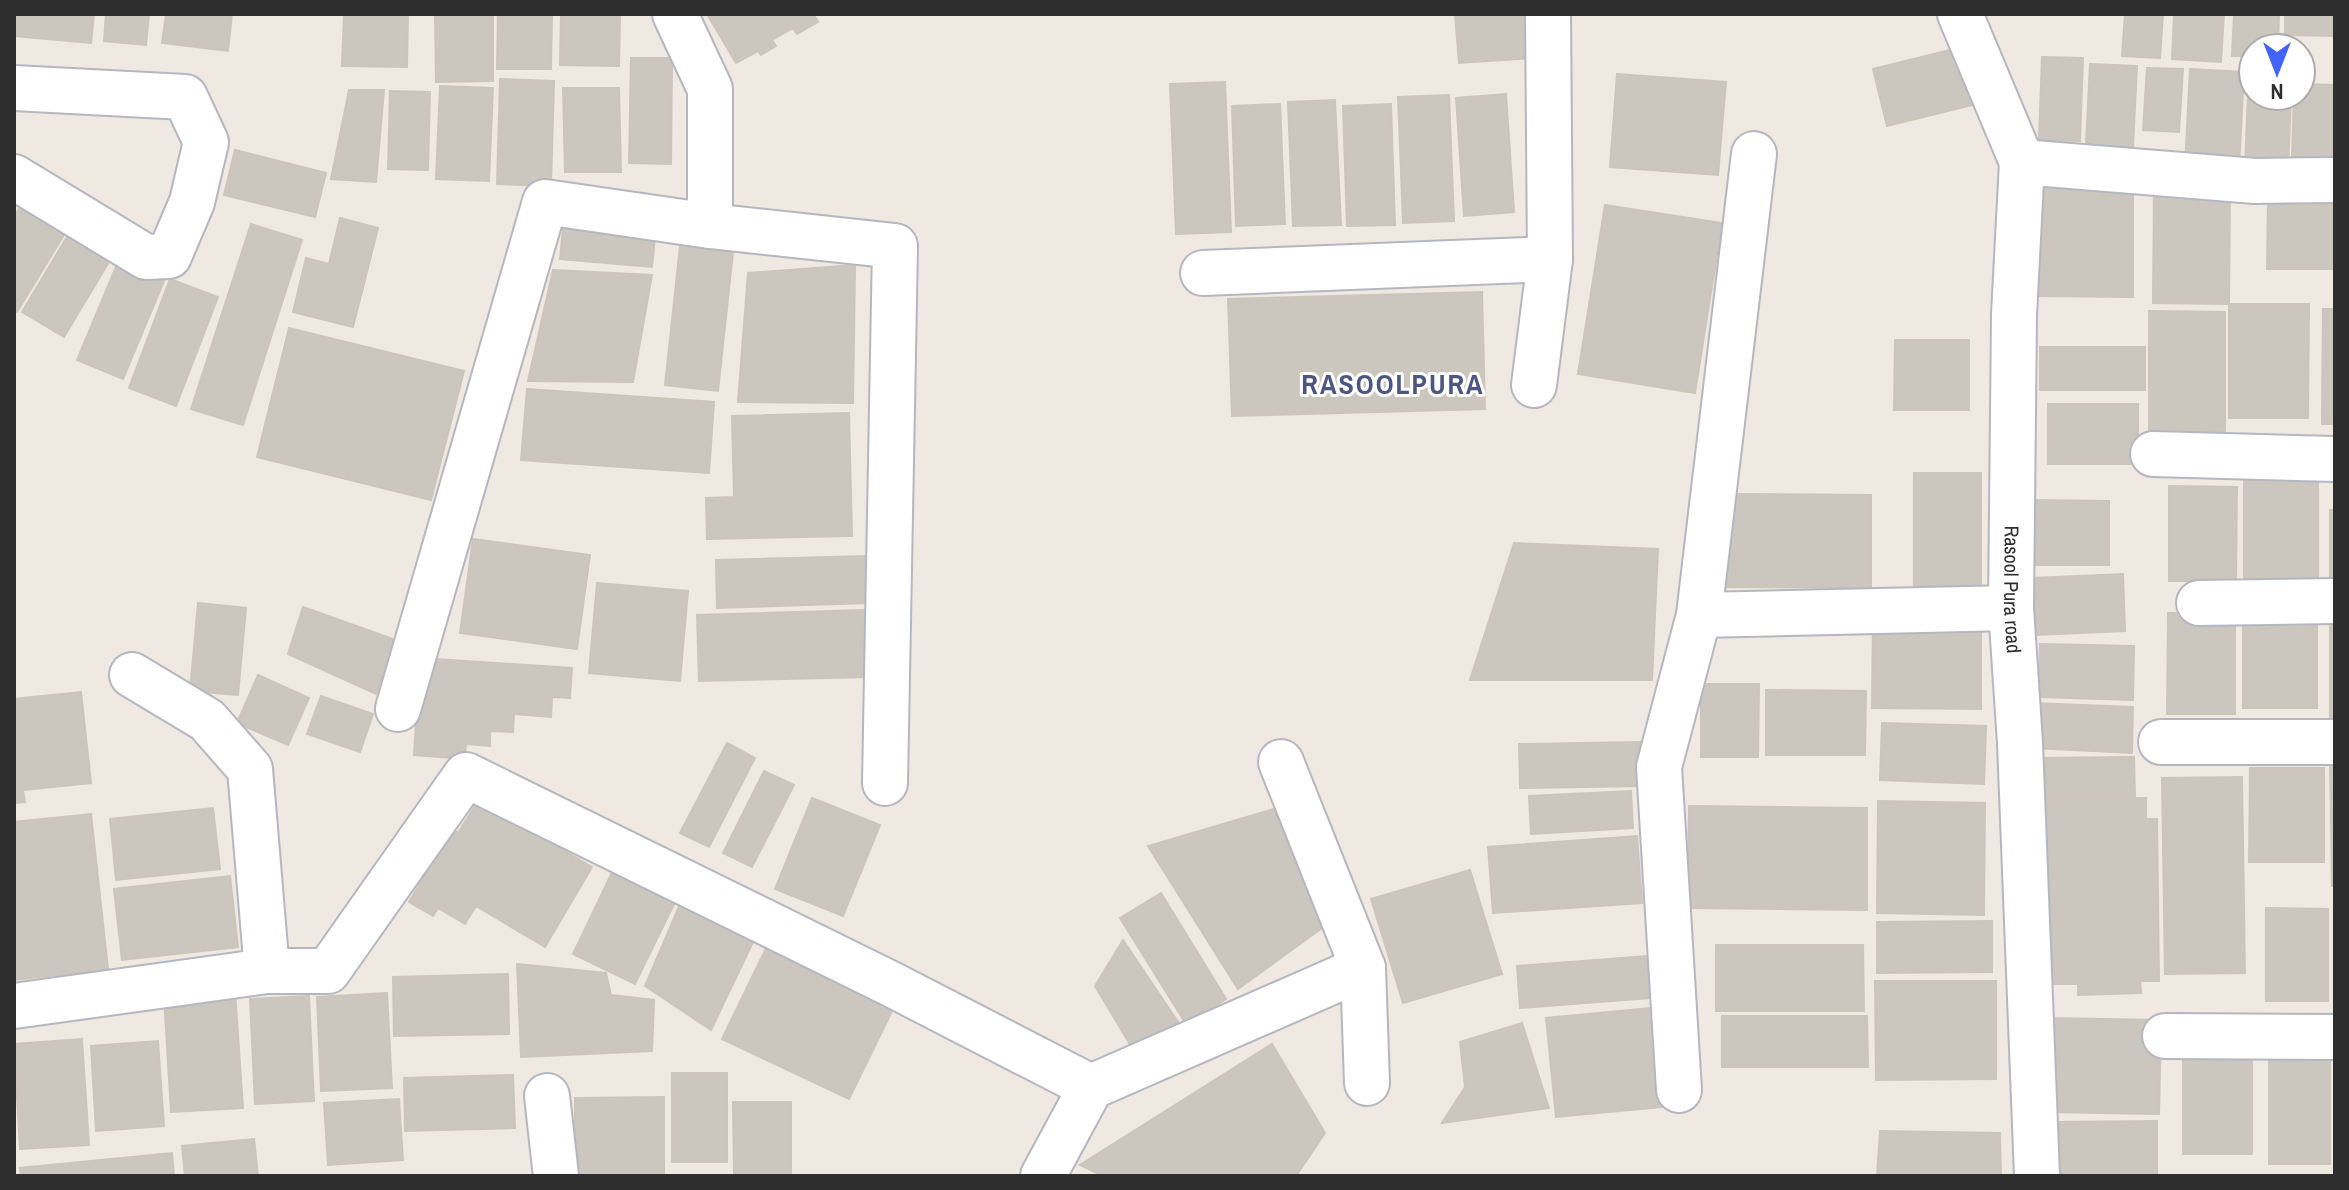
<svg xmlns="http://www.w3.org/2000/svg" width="2349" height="1190" font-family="'Archivo Narrow',sans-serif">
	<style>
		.building { fill: #cbc7bf; stroke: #cbc5ba; stroke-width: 2 }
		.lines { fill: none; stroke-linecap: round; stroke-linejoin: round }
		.minor-casing { stroke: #b4b7c1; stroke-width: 48 }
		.minor { stroke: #fff; stroke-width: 44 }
		.labels { text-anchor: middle; stroke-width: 6; stroke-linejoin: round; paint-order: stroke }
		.street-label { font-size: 20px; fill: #2e2e2e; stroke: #fff }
		.district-label { font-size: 28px; font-weight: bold; letter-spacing: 2px; fill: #4d5680; stroke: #fff }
	</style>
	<rect width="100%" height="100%" fill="#efe9e1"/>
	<path class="building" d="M14 14H94L91 43 14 36Z
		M106 14H149L146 45 104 41Z
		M166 14H232L228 51 162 43Z
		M344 14H408L407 67 342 66Z
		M435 14H493V81L436 82Z
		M498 14H552L551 69H497Z
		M561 14H620L619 66 560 65Z
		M707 14H816L814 15 818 22 797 34 793 28 772 40 776 46 761 55 758 51 736 63Z
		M1455 14H1530L1534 58 1459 63Z
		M2125 14H2163L2160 58 2122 56Z
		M2174 14H2224L2221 62 2172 59Z
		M2234 14H2279L2278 48H2253V56H2232Z
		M2285 14H2335V36L2285 35Z
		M1958 48 1972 105 1887 126 1873 69Z
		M2042 57 2083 58 2080 141 2039 140Z
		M631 58H672L671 164 629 163Z
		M2090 64 2137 66 2133 147 2086 145Z
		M2147 68 2183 69 2179 132 2143 130Z
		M2190 69 2244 72 2239 168 2185 166Z
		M2249 71H2253V96H2291L2288 169 2245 167Z
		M1617 74 1726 82 1718 175 1610 167Z
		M500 79 554 81 551 186 497 184Z
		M1225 82 1231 232 1176 234 1170 84Z
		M2301 84 2335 85V159L2292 157 2294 96H2301Z
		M440 86 493 88 489 181 436 179Z
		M563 88H619L621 172H565Z
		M349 90H384L376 182 331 179Z
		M390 91 430 92 428 170 388 169Z
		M1506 94 1514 212 1464 216 1456 98Z
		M1449 95 1454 221 1403 223 1398 97Z
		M1335 100 1341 225 1293 226 1288 102Z
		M1280 104 1285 224 1236 226 1232 106Z
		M1391 104 1395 225 1347 226 1343 106Z
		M235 150 326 173 315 217 224 195Z
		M2034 184H2133V297L2034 296Z
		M2154 191H2230L2229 304 2153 303Z
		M2268 200H2335V269H2267Z
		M1605 205 1722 223 1695 393 1578 374Z
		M20 207 65 233 17 312 14 311V217Z
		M340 218 378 228 353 327 293 312 306 258 329 264Z
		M564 218 656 227 652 267 560 259Z
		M251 224 302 240 243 425 191 409Z
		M71 230 113 255 64 337 22 312Z
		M680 246 733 252 718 391 665 385Z
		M118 262 164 281 123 379 77 360Z
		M855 265 853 403 738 402 748 273Z
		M553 270 652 275 633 382 528 381Z
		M170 279 218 297 176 406 129 388Z
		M1482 292 1485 409 1232 416 1228 299Z
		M2229 304H2309L2308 418H2229Z
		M2323 309H2335V424H2322Z
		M2149 311 2225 312V434H2149Z
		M289 328 464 371 431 500 257 457Z
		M1895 340H1969V410H1894Z
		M2040 347H2145V390H2040Z
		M527 389 714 402 709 473 521 460Z
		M2048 404H2138V464H2048Z
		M849 413 852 536 707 539 706 498 734 497 732 416Z
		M2244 467H2318V585H2244Z
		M1914 473H1981V588H1914Z
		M2169 486 2237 487 2236 581H2169Z
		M1727 494 1871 495V588L1727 587Z
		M2033 500 2109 501V565H2033Z
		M2330 510H2335V591H2330Z
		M473 539 590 555 577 649 460 633Z
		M1514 543 1658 549 1652 680H1470Z
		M867 556 869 603 717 608 716 560Z
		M2123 574 2125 631 2034 635 2032 578Z
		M597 583 688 591 680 681 589 673Z
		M198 603 246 608 238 695 190 691Z
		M303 607 396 640 376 694 288 654Z
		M2330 607H2335V726H2330Z
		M2243 609 2317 610V708H2243Z
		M865 610 867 677 699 681 697 615Z
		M2168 613H2235V714H2167Z
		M1873 620 1981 621V709L1872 708Z
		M2040 644 2134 646 2133 700 2039 697Z
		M420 658 572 668 570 698 552 697 551 717 514 714 513 732 490 731V746L466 744 465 759 414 755Z
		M258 675 309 698 288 745 237 723Z
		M1701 684H1759L1758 757H1701Z
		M1766 690 1866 691 1865 755H1766Z
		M81 692 91 783 23 790 25 802 14 803V699Z
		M321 696 373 714 360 752 307 734Z
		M2032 703 2133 707 2132 753 2030 748Z
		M1882 723 1986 726 1984 784 1880 780Z
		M1642 742 1643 786 1520 788 1519 744Z
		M727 743 755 758 709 847 680 833Z
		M2134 757 2135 798 2035 799 2034 758Z
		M2330 763H2335V886H2332Z
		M2250 768H2324V862H2249Z
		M764 771 794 785 752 867 723 853Z
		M2242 777 2245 973 2165 974 2162 778Z
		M1631 791 1633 828 1531 834 1529 796Z
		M812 798 880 825 843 916 775 889Z
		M2146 798V819H2157L2159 981H2140L2141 993 2078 995V984H2046L2043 800Z
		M478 801 592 867 545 947 476 906 465 924 438 908 433 916 409 902 452 829 458 833Z
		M1878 801 1985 803 1984 915 1877 913Z
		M1287 805 1340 915 1238 989 1148 846Z
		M1689 806 1867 808V910L1688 908Z
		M213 808 220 869 116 880 110 819Z
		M91 814 108 969 14 980V822Z
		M1637 836 1642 903 1493 913 1488 847Z
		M615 866 678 896 635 984 573 954Z
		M1470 870 1502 974 1403 1003 1371 899Z
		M230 876 238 947 122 960 114 889Z
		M1161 893 1226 999 1186 1024 1120 918Z
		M680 904 754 940 711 1030 645 986Z
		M2266 908 2328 909V1001H2266Z
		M1992 921V972L1877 973V922Z
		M770 940 897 1001 849 1099 722 1039Z
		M1123 940 1178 1022 1134 1051 1095 986Z
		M1716 945H1863L1864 1011H1716Z
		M1660 955 1663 997 1520 1008 1517 966Z
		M517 964 606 973 611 995 654 1000 652 1051 521 1057Z
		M508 974 509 1034 394 1036 393 977Z
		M1875 981H1996V1079L1876 1080Z
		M235 992 243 1108 171 1112 164 997Z
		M387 993 392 1088 321 1091 317 997Z
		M309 996 314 1101 255 1104 250 999Z
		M1661 1007 1672 1106 1556 1117 1546 1018Z
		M1722 1016H1867L1868 1067H1722Z
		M2046 1018 2161 1020 2159 1114 2044 1112Z
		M1522 1023 1549 1108 1442 1123 1465 1087 1460 1042Z
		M82 1039 89 1145 20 1149 14 1044Z
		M158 1041 164 1126 96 1131 91 1046Z
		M2269 1041H2330V1164H2269Z
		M1272 1044 1325 1133 1296 1176H1103L1080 1165Z
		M2183 1051H2252V1154H2183Z
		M672 1073H727V1162H672Z
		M513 1075 515 1128 405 1131 404 1078Z
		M664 1097V1176H575V1098Z
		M399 1099 403 1160 328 1165 324 1103Z
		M733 1102H791V1176H734Z
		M2157 1121V1176H2058V1122Z
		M1880 1131 2000 1133 2001 1176H1877Z
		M254 1139 258 1176H185L182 1146Z
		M172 1153 174 1176H21L20 1168Z"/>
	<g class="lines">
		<g class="minor-casing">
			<g id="minor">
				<path d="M675 14 710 89V226"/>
				<path id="s1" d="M1960 14 2022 162 2014 315 2011 608 2020 743 2037 1176"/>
				<path d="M14 88 185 97 206 142 192 202 169 256 146 257 14 177"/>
				<path d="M2022 162 2255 181 2335 180"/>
				<path d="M1203 273 1550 259"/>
				<path d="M1534 385 1550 259 1548 14"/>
				<path d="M2153 454 2335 459"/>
				<path d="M2199 603 2335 601"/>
				<path d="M1699 615 1754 154"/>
				<path d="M132 675 207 720 250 769 267 971"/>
				<path d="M398 709 545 202 710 226 895 246 885 783"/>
				<path d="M2161 742H2335"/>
				<path d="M1363 968 1367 1083"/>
				<path d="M14 1006 267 971H328L466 775 891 984 1091 1087"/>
				<path d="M2165 1036 2335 1037"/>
				<path d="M1679 1090 1659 767 1699 615 2011 608"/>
				<path d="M547 1096 556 1176"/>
				<path d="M1043 1176 1091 1087 1363 968 1281 762"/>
			</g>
		</g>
		<use href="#minor" class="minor"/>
	</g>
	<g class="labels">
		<g class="street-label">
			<text dy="7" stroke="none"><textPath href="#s1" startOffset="588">Rasool Pura road</textPath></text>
		</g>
		<g class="district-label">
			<text x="1393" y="394">RASOOLPURA</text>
		</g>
	</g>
	<rect width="2349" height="1190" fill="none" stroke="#2e2e2e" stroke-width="32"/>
	<g transform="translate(2277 72) rotate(180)"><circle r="38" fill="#ffffff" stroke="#ababab" stroke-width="2"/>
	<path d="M0-6L14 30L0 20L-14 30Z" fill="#4264fb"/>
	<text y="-12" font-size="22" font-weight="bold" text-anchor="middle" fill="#2e2e2e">N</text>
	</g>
</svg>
